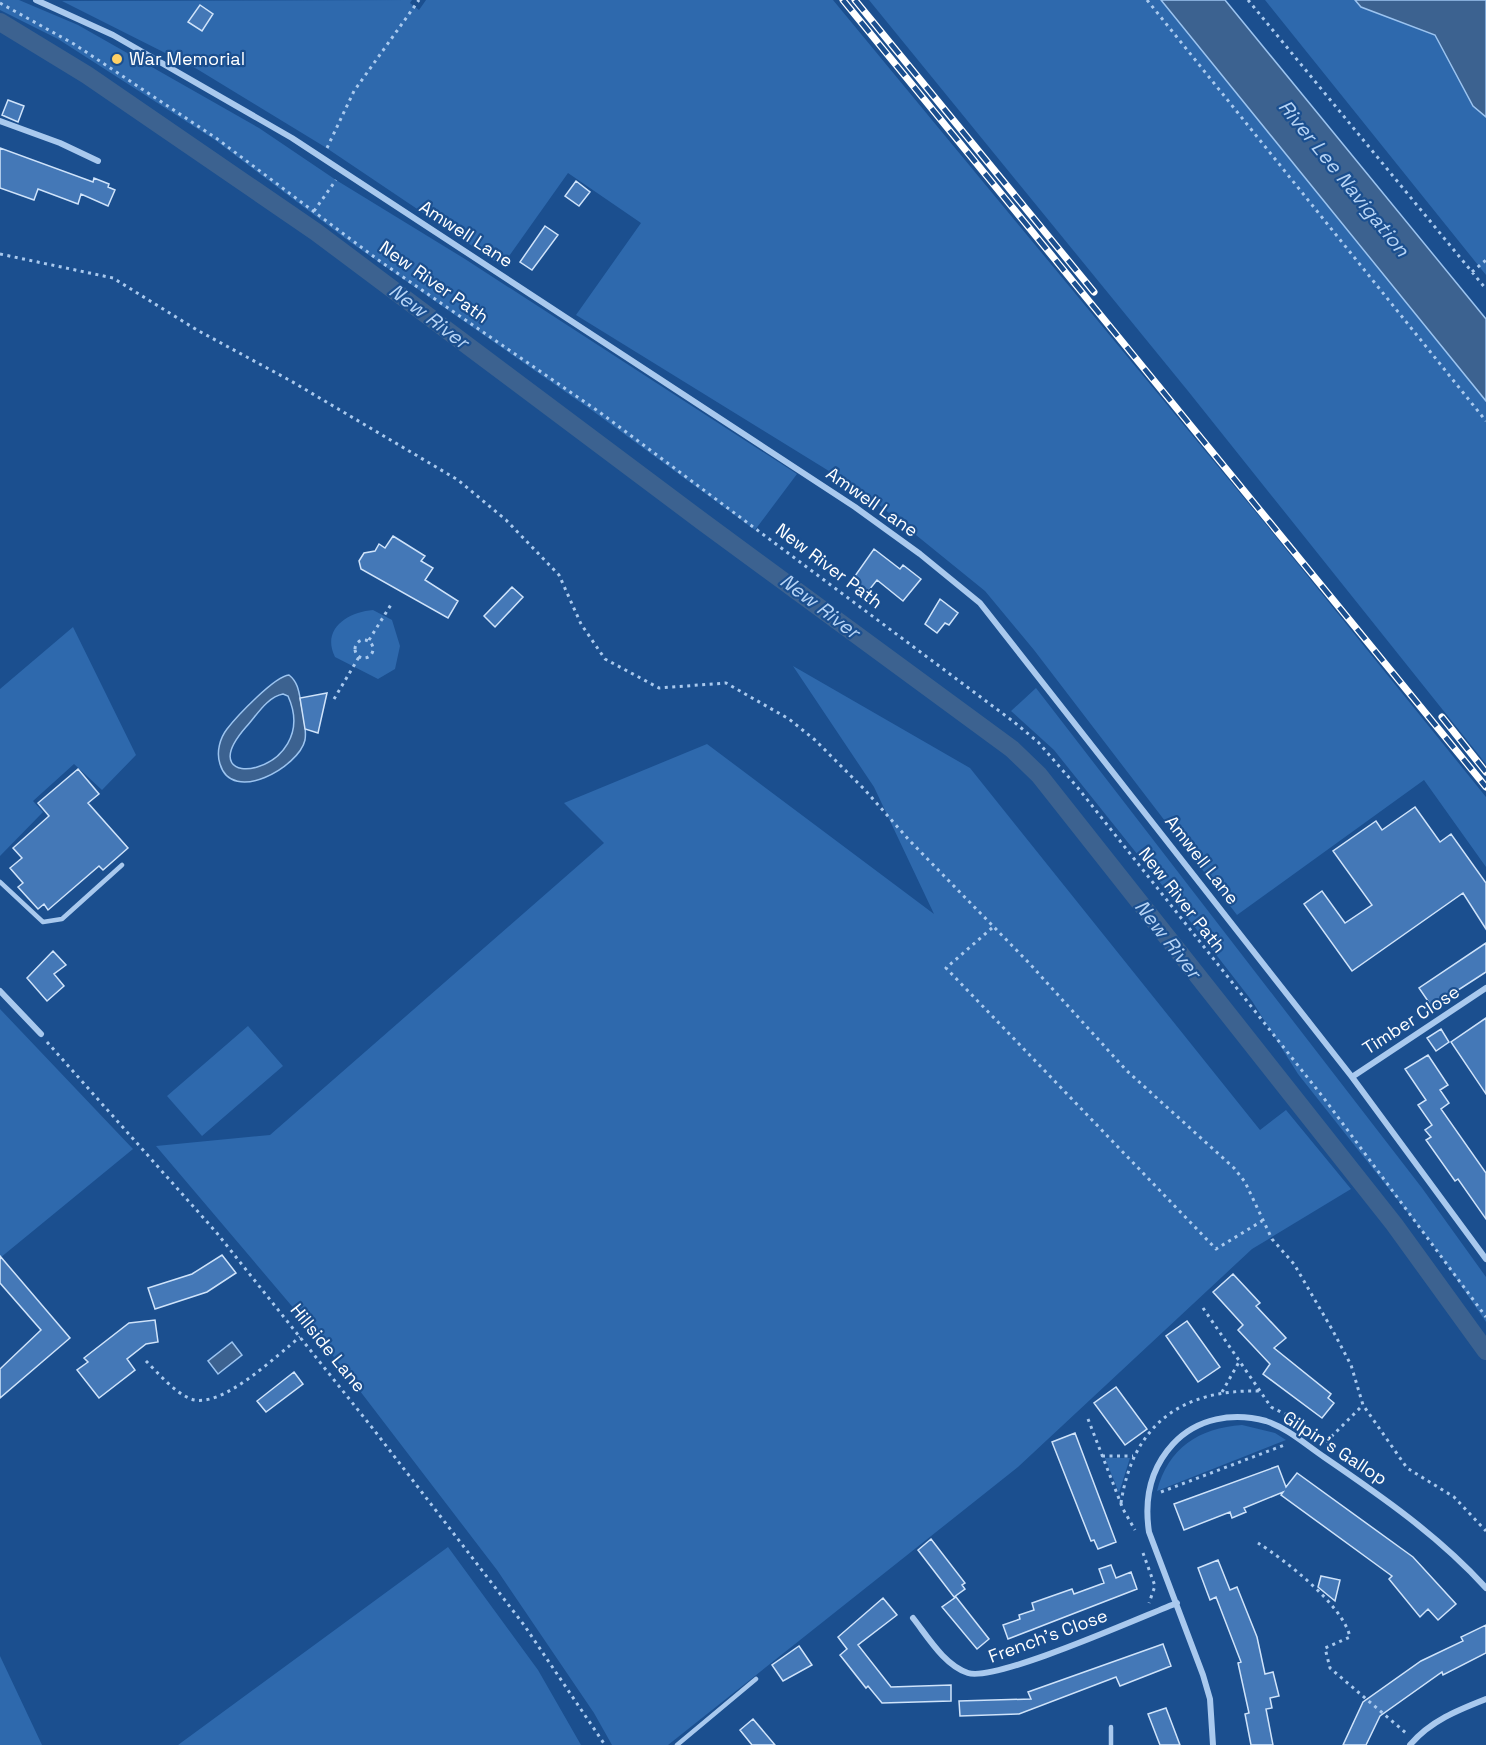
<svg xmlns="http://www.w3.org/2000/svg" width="1486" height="1745" font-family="'Space Grotesk',sans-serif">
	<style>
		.green { fill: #2e69ad }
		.water { fill: #3c6290; stroke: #9cc4f0; stroke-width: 1.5; fill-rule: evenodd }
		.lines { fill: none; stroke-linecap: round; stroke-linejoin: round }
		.canal { stroke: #3c6290; stroke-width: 18 }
		.building { fill: #4478b7; stroke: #cfe3fa; stroke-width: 1.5 }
		.path { stroke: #a9c9ee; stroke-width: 3; stroke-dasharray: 3 4.5; stroke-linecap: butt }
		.lane { stroke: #a9c9ee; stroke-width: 4.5 }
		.street { stroke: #a9c9ee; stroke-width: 6 }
		.rail-casing { stroke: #fff; stroke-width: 7 }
		.rail { stroke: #1b4f8f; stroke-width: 4.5; stroke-dasharray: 14; stroke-linecap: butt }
		.poi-dot { fill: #ffd166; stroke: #1b4f8f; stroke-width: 2 }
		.labels { text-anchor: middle; stroke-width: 4.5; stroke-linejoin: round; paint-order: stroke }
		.poi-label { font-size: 18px; fill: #fff; stroke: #1b4f8f; text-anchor: start }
		.street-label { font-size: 18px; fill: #fff; stroke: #1b4f8f }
		.water-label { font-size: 20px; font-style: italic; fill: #b5d3f5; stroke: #1b4f8f }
	</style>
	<rect width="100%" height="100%" fill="#1b4f8f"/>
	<path class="green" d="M0 0H19L78 25 259 128 336 180 465 259 797 474 755 530 590 409 350 242 215 140 58 39 0 10Z
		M412 0 410 3 419 10 426 0H833L1268 527 1486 797V867L1424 780 1237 915 1034 650 985 591 863 492 576 315 641 223 568 173 502 266 325 147 197 69 62 1Z
		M869 0H1161L1486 401V764L1188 391Z
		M1265 0H1355L1361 7 1435 35 1473 105 1486 117V275Z
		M373 610 392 620 400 646 395 669 378 679 335 657C321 629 348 612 373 610Z
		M73 627 136 755 102 790 74 764 33 801 43 812 0 856V689Z
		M793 666 970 768 1260 1130 1286 1110 1351 1189 1252 1249 1018 1467 668 1745H612L594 1713 497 1570 324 1344 156 1146 270 1135 604 843 564 803 707 744 934 914 874 787Z
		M1036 688 1422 1188 1486 1277V1322L1431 1242 1298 1074 1252 1001 1166 890 1054 750 1011 711Z
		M0 1009 133 1149 0 1258Z
		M248 1026 283 1066 202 1136 167 1096Z
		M1242 1425 1275 1433 1286 1440 1157 1491C1168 1448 1199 1428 1242 1425Z
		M1105 1458H1130L1119 1493Z
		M448 1547 538 1670 581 1745H178Z
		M0 1656 42 1745H0Z"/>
	<path class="water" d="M1161 0H1225L1486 319V401Z
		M1355 0H1486V117L1473 106 1435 35 1361 7Z
		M289 675C298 682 299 692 301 703 303 715 307 728 305 740 299 767 232 805 220 764 216 752 220 738 227 729 237 716 275 676 289 675ZM283 694 288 696C323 774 185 797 246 727 257 715 267 697 283 694Z
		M232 1342 242 1355 218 1374 208 1361Z"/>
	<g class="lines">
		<path class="canal" d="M0 22 87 75 316 232 703 522 1012 749 1039 775 1394 1224 1486 1351"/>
	</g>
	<path class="building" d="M200 5 213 14 202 31 188 22Z
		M8 100 24 106 18 122 2 115Z
		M0 148 93 182 94 178 109 184 108 187 115 190 108 206 81 194 78 204 38 189 34 200 0 188Z
		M576 181 590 192 579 206 565 196Z
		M545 226 558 235 532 270 520 262Z
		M393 536 425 556 421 561 433 568 425 580 458 601 448 618 361 569 359 561 364 553 375 551 379 544 385 548Z
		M874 549 900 569 903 565 921 579 903 601 877 580 865 595 850 583Z
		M512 587 523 597 495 627 484 616Z
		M940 599 958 613 949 625 945 623 937 633 925 624Z
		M327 693 318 733 305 729 300 698Z
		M78 769 99 794 88 803 128 848 103 870 99 866 48 910 44 904 38 909 18 887 23 883 10 868 22 858 13 848 49 816 38 803Z
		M1415 807 1440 842 1451 834 1486 883V929L1463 893 1352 971 1304 904 1322 891 1345 923 1372 905 1333 851 1376 821 1382 830Z
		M1486 943V972L1432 1007 1419 988Z
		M53 951 66 965 54 974 64 986 47 1001 27 978Z
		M1486 1018V1094L1451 1042Z
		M1441 1029 1449 1042 1436 1051 1427 1038Z
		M1428 1055 1448 1085 1440 1090 1449 1103 1441 1109 1486 1173V1219L1458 1179 1455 1181 1426 1140 1431 1137 1425 1130 1432 1125 1418 1105 1426 1100 1405 1069Z
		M222 1255 236 1273 207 1292 155 1309 148 1288 192 1274Z
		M0 1256 70 1338 0 1398V1369L41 1330 0 1283Z
		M1233 1274 1260 1303 1256 1306 1286 1338 1274 1348 1331 1394 1328 1398 1334 1403 1322 1418 1263 1374 1270 1364 1238 1330 1243 1325 1213 1292Z
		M155 1320 158 1342 146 1344 127 1359 135 1370 99 1398 77 1370 88 1362 84 1358 129 1323Z
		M1187 1321 1220 1367 1198 1382 1166 1336Z
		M294 1372 303 1384 266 1412 257 1401Z
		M1116 1387 1147 1429 1125 1445 1094 1403Z
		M1075 1433 1116 1542 1098 1549 1094 1540 1091 1541 1052 1442Z
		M1278 1466 1286 1487 1297 1473 1413 1557 1456 1604 1438 1620 1428 1609 1420 1617 1389 1579 1392 1576 1281 1495 1283 1492 1244 1508 1246 1512 1232 1518 1230 1512 1184 1530 1174 1504Z
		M931 1539 965 1583 962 1585 965 1589 954 1597 918 1550Z
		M1218 1560 1230 1590 1237 1587 1257 1637 1265 1674 1273 1672 1279 1696 1270 1698 1272 1708 1266 1709 1273 1745H1251L1245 1714 1249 1713 1238 1663 1241 1662 1216 1597 1210 1600 1198 1568Z
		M1111 1565 1116 1578 1131 1572 1137 1589 1008 1639 1003 1625 1020 1619 1019 1615 1034 1610 1032 1603 1072 1589 1074 1594 1104 1583 1099 1569Z
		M1321 1576 1340 1580 1335 1601 1318 1587Z
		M956 1597 989 1639 977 1649 942 1607Z
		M883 1598 897 1615 858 1645 891 1687 951 1685V1701L882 1703 868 1686 866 1688 840 1655 847 1649 838 1637Z
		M1486 1625V1653L1443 1675 1442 1672 1380 1716 1366 1745H1343L1363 1702 1421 1661 1463 1641 1461 1637Z
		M1163 1644 1171 1666 1120 1686 1116 1677 1019 1714 960 1716 959 1701 1031 1699 1028 1692Z
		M799 1646 812 1665 783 1681 772 1665Z
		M1166 1708 1180 1745H1160L1148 1714Z
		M753 1719 775 1745H752L740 1730Z"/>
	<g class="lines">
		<path class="path" d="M1147 0 1486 421
			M1248 0 1486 289
			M0 3 74 44 216 138 381 262 598 411 1014 722 1038 742 1078 788 1323 1097 1486 1317
			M327 148 354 91 419 0
			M314 211 336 180
			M0 254 113 278 197 330 291 381 458 480 506 520 559 575 581 624 605 659 659 688 726 683 789 719 815 740 865 790 909 840 1029 963 1126 1070 1234 1168 1245 1182 1272 1239 1294 1264 1333 1331 1351 1365 1363 1405 1407 1468 1454 1497 1486 1531
			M1472 272 1486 260
			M355 649a9 9 0 1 1 18 0a9 9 0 1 1-18 0Z
			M369 640 392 603
			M334 699 359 657
			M992 928 946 968 1216 1249 1262 1221
			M47 1042 216 1232 374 1430 524 1625 605 1745
			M1203 1308 1271 1407 1297 1420 1326 1441
			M146 1361C159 1374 174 1392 191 1399 221 1410 277 1355 300 1337
			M1222 1392 1239 1362
			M1088 1419 1123 1509 1135 1530
			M1326 1442 1363 1405
			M1102 1456H1133
			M1161 1492 1287 1444
			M1121 1503C1133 1424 1182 1389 1260 1391
			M1258 1543C1285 1560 1343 1605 1350 1637L1325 1648 1330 1668 1406 1733
			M1143 1553 1155 1586 1149 1603"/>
		<path class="lane" d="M0 882 43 922 62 919 122 865
			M1111 1727V1745
			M677 1745 756 1679"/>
		<path class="street" d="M36 0 113 35 292 138 855 507 920 554 980 603 1352 1077 1486 1259
			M0 121 60 143 98 161
			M0 991 41 1034
			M1352 1077 1486 988
			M913 1618C928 1637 944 1665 968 1673 996 1682 1141 1617 1177 1603
			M1213 1745 1210 1699 1203 1675 1149 1532C1144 1499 1150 1469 1173 1444 1197 1418 1233 1412 1266 1421 1287 1428 1305 1444 1324 1457 1381 1496 1439 1536 1486 1588
			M1410 1745C1430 1721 1458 1710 1486 1699"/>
		<g class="rail-casing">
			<path id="rail" d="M843 0 1486 787
				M855 0 1094 292
				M1442 717 1486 772"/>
		</g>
		<use href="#rail" class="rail"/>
	</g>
	<circle class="poi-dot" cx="117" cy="59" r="6"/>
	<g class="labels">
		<g class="poi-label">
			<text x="129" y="65">War Memorial</text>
		</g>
		<g class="street-label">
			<text transform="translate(466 234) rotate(33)" y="6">Amwell Lane</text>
			<text transform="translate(434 282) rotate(35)" y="6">New River Path</text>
			<text transform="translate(872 502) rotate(35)" y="6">Amwell Lane</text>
			<text transform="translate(829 566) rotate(37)" y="6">New River Path</text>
			<text transform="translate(1202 860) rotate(52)" y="6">Amwell Lane</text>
			<text transform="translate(1182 900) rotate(52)" y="6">New River Path</text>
			<text transform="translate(1411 1020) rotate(-33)" y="6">Timber Close</text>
			<text transform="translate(328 1348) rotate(51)" y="6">Hillside Lane</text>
			<text transform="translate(1335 1448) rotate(33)" y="6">Gilpin's Gallop</text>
			<text transform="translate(1048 1636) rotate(-20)" y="6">French's Close</text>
		</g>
		<g class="water-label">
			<text transform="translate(1344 178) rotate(51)" y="7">River Lee Navigation</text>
			<text transform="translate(429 316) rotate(37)" y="7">New River</text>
			<text transform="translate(820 606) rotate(37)" y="7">New River</text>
			<text transform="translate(1168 939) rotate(52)" y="7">New River</text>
		</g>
	</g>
</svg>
